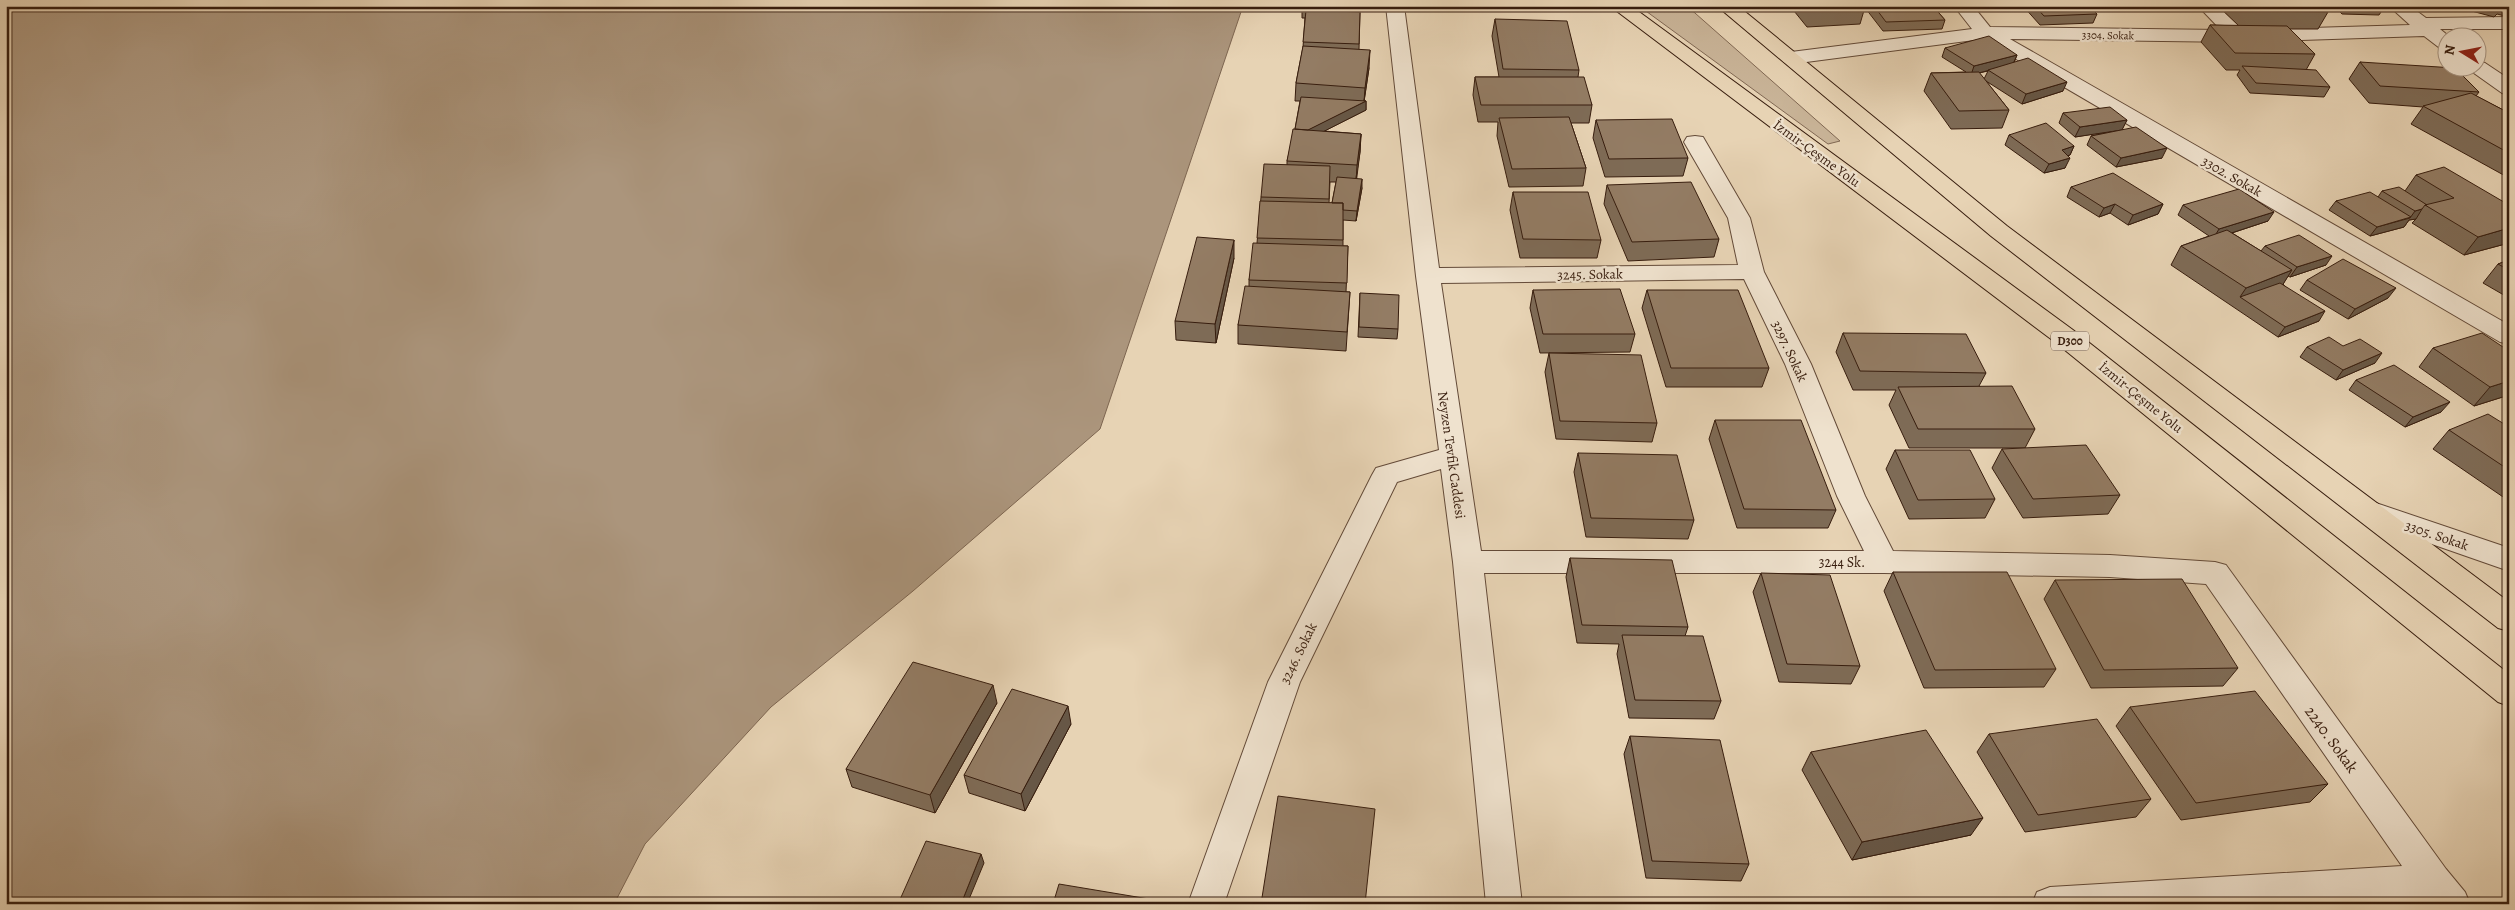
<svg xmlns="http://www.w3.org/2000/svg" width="2515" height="910" font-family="Alegreya,serif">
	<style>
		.green { fill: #c9b498; stroke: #806853 }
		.water { fill: #ab957c; stroke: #7d6550 }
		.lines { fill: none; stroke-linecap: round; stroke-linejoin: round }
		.minor-casing { stroke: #634a38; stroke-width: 2 }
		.highway-casing { stroke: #371d0e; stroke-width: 2 }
		.minor { fill: #efe2ce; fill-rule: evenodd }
		.highway { fill: #e7d3b4; fill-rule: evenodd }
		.wall { fill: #7e6b56; stroke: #371d0e; fill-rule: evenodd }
		.shaded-wall { fill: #675746; stroke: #371d0e }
		.building { fill: #937c64; stroke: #371d0e }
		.labels { text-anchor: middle; stroke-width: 5; stroke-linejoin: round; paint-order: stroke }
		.far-street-label { font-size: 11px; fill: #371d0e; stroke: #efe2ce }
		.shield { fill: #efe2ce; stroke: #6e5848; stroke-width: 1 }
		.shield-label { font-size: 12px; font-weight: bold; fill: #371d0e }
		.street-label { font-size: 14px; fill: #371d0e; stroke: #efe2ce }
		.near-street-label { font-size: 16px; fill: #371d0e; stroke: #efe2ce }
	</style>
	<rect width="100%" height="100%" fill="#e7d3b4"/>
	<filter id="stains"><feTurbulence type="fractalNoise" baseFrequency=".004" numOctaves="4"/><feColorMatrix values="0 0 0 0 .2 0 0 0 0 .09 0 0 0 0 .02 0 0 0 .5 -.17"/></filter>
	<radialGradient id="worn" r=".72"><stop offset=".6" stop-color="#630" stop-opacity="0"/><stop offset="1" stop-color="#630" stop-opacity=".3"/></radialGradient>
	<path class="green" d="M1639 6H1687L1840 141 1828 144Z"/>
	<path class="water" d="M6 6H1243L1100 429 913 591 771 707 645 844 614 904H6Z"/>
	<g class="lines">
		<g class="minor-casing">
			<path id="minor" d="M1386 6H1404L1439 268 1738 265 1728 218 1684 142 1687 137 1695 136 1703 137 1750 218 1764 272 1811 364 1865 496 1893 551 2110 555 2215 562 2226 565 2446 869 2465 892 2470 904H2429L2425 898 2331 904H2032L2037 892 2050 887 2402 866 2206 584 2110 577 1884 573H1484L1522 904H1486L1453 562 1441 469 1397 482 1300 682 1224 904H1188L1268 682 1372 475 1376 468 1439 450 1416 276ZM1744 279 1785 364 1837 496 1864 551H1481L1441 283Z
				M1954 6H1973L1990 27 2221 30 2198 6H2218L2243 30 2410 25 2389 6H2410L2426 18 2509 17V29H2440L2451 38H2448V51L2441 49 2424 36 2238 42 2010 39 2509 325V344L2500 342 1982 39 1791 64 1784 62 1781 58 1784 54 1791 52 1972 29Z
				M2478 61 2485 63 2509 79V95L2502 93 2471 71 2468 68H2478Z
				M2370 501 2509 548V571L2360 519 2356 512 2360 505Z"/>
		</g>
		<g class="highway-casing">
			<path id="highway" d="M1610 6H1631L2073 330 2509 674V706L2498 702 2055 342Z
				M1717 6H1738L2007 226 2509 602V631L2498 628 1991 236Z"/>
		</g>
		<use href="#minor" class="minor"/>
		<use href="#highway" class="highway"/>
	</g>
	<path class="wall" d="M1302 6H1358V12H1360L1359 49 1369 68 1364 101H1366V110L1324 131 1361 134 1360 152 1356 178 1362 188 1356 221 1343 220V246H1348L1346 292H1350L1346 351 1238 344V325L1249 286V280L1257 243 1261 197 1287 165V161L1295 129 1300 101H1295L1296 83 1303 47 1305 18H1302ZM1330 182H1336L1332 203H1329Z
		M1452 6H1526V7H1452Z
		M1790 6H1865V7L1860 24 1807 27Z
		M1867 6H1933L1945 20 1942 29 1883 31 1866 9Z
		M2023 6H2089L2097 14 2093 23 2040 25Z
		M2126 6H2199L2127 8Z
		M2218 6H2319L2328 12 2318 29H2290L2315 54 2306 70 2330 87 2324 97 2250 93 2237 75 2240 70H2226L2201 42 2210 25 2239 26Z
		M2334 6H2385L2379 15 2342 14Z
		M2453 6H2509V17L2497 14 2494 17Z
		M1495 19 1579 70 1578 77 1592 105 1589 123H1571L1586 168 1583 186 1509 187 1497 136 1498 122H1478L1473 95 1475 77H1499L1492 36Z
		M1945 48 2017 55 2014 63 2063 91 2022 104 1986 81 2009 110 2002 128 1951 129 1924 91 1931 73 1966 72 1942 57ZM1988 71 1984 79 1979 73Z
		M2360 62 2479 92 2476 96 2509 113V178L2411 124 2423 107 2369 103 2349 79Z
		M2063 113 2127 120 2122 129 2162 158 2116 167 2087 145 2091 136 2112 131 2075 137 2059 123Z
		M1596 120 1688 158 1683 176 1605 177 1593 138Z
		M2009 135 2074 146 2070 155 2068 156 2065 168 2044 173 2005 145Z
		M2416 175 2509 205V243L2464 255 2412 223 2416 219 2409 220 2404 227 2370 236 2329 210 2336 201 2378 197 2382 191H2405Z
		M1607 185 1719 239 1714 257 1628 261 1604 204Z
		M2071 187 2163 204 2158 214 2128 225 2110 213 2099 217 2067 197Z
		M1513 192 1601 240 1597 258H1520L1510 210Z
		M2183 205 2268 221 2232 233 2261 251 2265 246 2326 265 2290 277 2288 276 2283 284 2319 321 2278 337 2171 265 2181 246 2209 236 2178 215Z
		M1234 258 1216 343 1176 340 1175 321Z
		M2509 260V298L2483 283 2498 264Z
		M2307 280 2388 298 2348 319 2300 290Z
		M1533 290 1635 334 1630 352 1540 353 1530 308Z
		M1647 290 1769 368 1762 387H1666L1642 308Z
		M1360 293 1398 329 1397 339 1358 337Z
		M1843 333 1986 373 1979 386 2035 429 2025 448H1909L1889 405 1896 390H1853L1836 352Z
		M2307 347 2375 363 2336 380 2300 357Z
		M2433 348 2509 395 2474 406 2419 367Z
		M1549 353 1657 423 1652 442 1556 439 1545 372Z
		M2356 380 2441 412 2405 427 2349 390Z
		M1715 420 1836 510 1828 528H1737L1709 439Z
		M2509 427V501L2433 449 2449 430Z
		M2002 449 2120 495 2108 514 2023 518 1992 468Z
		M1895 450 1995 499 1985 518 1909 519 1886 469Z
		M1578 453 1694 520 1688 539 1586 537 1574 472Z
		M1570 558 1688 627 1685 636 1721 701 1714 719 1629 718 1617 654 1619 644 1577 643 1566 577Z
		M1893 572 2056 669 2044 687 1924 688 1884 591Z
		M1761 573 1860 666 1851 684 1779 682 1753 592Z
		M2055 580 2238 668 2223 686 2091 688 2044 599Z
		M997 703 935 813 852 787 846 769Z
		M2130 707 2328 784 2310 802 2181 820 2116 726Z
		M1071 724 1025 811 969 793 964 775Z
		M1989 734 2151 799 2136 817 2025 832 1977 752Z
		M1630 736 1749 864 1741 881 1646 878 1624 754Z
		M1811 752 1971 835 1852 860 1802 770Z"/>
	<path class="shaded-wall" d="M1370 50 1369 68 1364 102 1366 101V110L1293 147V137L1364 102 1365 88Z
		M2017 55 2013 64 1971 75 1974 66Z
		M2067 82 2063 91 2022 104 2026 94Z
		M2127 120 2122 130 2075 137 2080 127Z
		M1361 134 1360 152 1356 184 1357 165Z
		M2074 146 2070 155 2058 159 2062 150Z
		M2167 148 2162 158 2116 167 2121 158Z
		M2070 158 2065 168 2044 173 2049 164Z
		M1362 179V188L1356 221 1357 211Z
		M2115 204 2110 213 2099 217 2104 208Z
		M2163 204 2158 214 2128 225 2133 215Z
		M2422 209 2416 219 2409 220 2404 227 2370 236 2377 227 2410 218 2415 211Z
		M2274 212 2268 221 2213 239 2219 229Z
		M2509 228V243L2464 255 2478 237Z
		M1234 240V258L1216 343 1215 324Z
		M2332 256 2326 265 2290 277 2297 267Z
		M2292 270 2280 289 2240 297 2246 288Z
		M2396 288 2388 298 2348 319 2355 309Z
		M2325 311 2319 321 2278 337 2285 327Z
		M2382 353 2375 363 2336 380 2343 370Z
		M2509 381V395L2474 406 2490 387Z
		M2450 402 2441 412 2405 427 2413 417Z
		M993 685 997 703 935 813 930 795Z
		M1068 706 1071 724 1025 811 1021 794Z
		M1983 818 1971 835 1852 860 1862 842Z
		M981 854 984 863 967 904H961Z"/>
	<path class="building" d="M1809 6H1865V7L1812 10Z
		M1874 6H1933L1945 20 1886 22Z
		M2035 6H2089L2097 14 2044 16Z
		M2246 6H2319L2328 12 2251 11Z
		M1306 10 1360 12 1359 44 1303 42Z
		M1495 19 1567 21 1579 70 1503 69Z
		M2210 25 2287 26 2315 54 2235 53Z
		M1989 36 2017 55 1974 66 1945 48Z
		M1303 46 1370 50 1365 88 1296 83Z
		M2028 58 2067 82 2026 94 1988 70Z
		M2360 62 2455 68 2479 92 2380 86Z
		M2242 66 2316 70 2330 87 2256 83Z
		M1979 72 2009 110 1959 111 1931 73Z
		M1475 77H1584L1592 105H1481Z
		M2471 93 2509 113V153L2423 106Z
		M1301 97 1366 101 1308 130 1295 129Z
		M2110 107 2127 120 2080 127 2063 113Z
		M1569 117 1586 168 1512 169 1499 118Z
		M1672 119 1688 158 1609 159 1596 120Z
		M2046 123 2074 146 2062 150 2070 158 2049 164 2009 135Z
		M2136 127 2167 148 2121 158 2091 136Z
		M1293 129 1361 134 1357 165 1287 161Z
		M1264 164 1330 166 1329 199 1261 197Z
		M2444 167 2509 205V228L2478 237 2425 205 2454 198 2416 175Z
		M2113 173 2163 204 2133 215 2115 204 2104 208 2071 187Z
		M1337 177 1362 179 1357 211 1343 210V203H1332Z
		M1691 182 1719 239 1632 242 1607 185Z
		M2399 187 2427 205H2425L2422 209 2415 211 2382 191Z
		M2239 189 2274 212 2219 229 2183 205Z
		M1513 192H1588L1601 240 1523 239Z
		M2370 192 2411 217 2377 227 2336 201Z
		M1260 201 1343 203V240L1257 238Z
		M2227 230 2292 270 2246 288 2181 246Z
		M2299 235 2332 256 2297 267 2265 246Z
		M1197 237 1234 240 1215 324 1175 321Z
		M1253 243 1348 246 1347 283 1249 280Z
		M2343 259 2396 288 2355 309 2307 280Z
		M2509 260V270L2498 264Z
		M2280 283 2325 311 2285 327 2240 297Z
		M1245 286 1350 292 1347 332 1238 325Z
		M1620 289 1635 334H1543L1533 290Z
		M1647 290H1738L1769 368H1671Z
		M1360 293 1399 295 1398 329 1359 327Z
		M1843 333 1966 334 1986 373 1860 371Z
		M2482 333 2509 351V381L2490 387 2433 348Z
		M2329 337 2343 346 2360 339 2382 353 2343 370 2307 347Z
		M1549 353 1641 355 1657 423 1560 421Z
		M2394 365 2450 402 2413 417 2356 380Z
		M2012 386 2035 429H1918L1898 387Z
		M2488 414 2509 427V470L2449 430Z
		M1715 420H1801L1836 510 1744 509Z
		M2086 445 2120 495 2033 499 2002 449Z
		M1895 450H1970L1995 499 1918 500Z
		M1578 453 1677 455 1694 520 1591 518Z
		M1570 558 1672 560 1688 627 1582 625Z
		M1893 572H2007L2056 669 1935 670Z
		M1761 573 1830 575 1860 666 1787 664Z
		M2182 579 2238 668 2104 670 2055 580Z
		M1622 635 1703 636 1721 701 1635 700Z
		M913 662 993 685 930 795 846 769Z
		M1012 689 1068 706 1021 794 964 775Z
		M2255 691 2328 784 2196 803 2130 707Z
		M2097 719 2151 799 2038 815 1989 734Z
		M1926 730 1983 818 1862 842 1811 752Z
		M1630 736 1720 740 1749 864 1652 861Z
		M1278 796 1375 809 1365 904H1261Z
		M926 841 981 854 961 904H898Z
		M1059 884 1149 899 1148 904H1053Z"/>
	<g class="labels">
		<g class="far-street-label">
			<text transform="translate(2108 35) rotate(1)" y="4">3304. Sokak</text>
		</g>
		<rect class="shield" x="2051" y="331.5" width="38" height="19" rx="4"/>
		<g class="shield-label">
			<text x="2070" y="345">D300</text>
		</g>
		<g class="street-label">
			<text transform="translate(1817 153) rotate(36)" y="5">İzmir-Çeşme Yolu</text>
			<text transform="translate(2232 176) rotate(30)" y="5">3302. Sokak</text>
			<text transform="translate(1590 274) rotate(-1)" y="5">3245. Sokak</text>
			<text transform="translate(1790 351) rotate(65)" y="5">3297. Sokak</text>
			<text transform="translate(2141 397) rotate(39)" y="5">İzmir-Çeşme Yolu</text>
			<text transform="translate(1452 455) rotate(82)" y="5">Neyzen Tevfik Caddesi</text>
			<text transform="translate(2437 535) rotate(19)" y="5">3305. Sokak</text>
			<text x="1842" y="567">3244 Sk.</text>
			<text transform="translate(1298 653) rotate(-64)" y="5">3246. Sokak</text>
		</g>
		<g class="near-street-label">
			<text transform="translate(2332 739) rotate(54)" y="6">2240. Sokak</text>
		</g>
	</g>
	<rect width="2515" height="910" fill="none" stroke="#e7d3b4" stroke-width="25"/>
	<rect x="8" y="8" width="2500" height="895" fill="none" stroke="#371d0e" stroke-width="2.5"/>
	<rect x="12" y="12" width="2490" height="885" fill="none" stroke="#371d0e"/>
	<g transform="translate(2462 52) rotate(280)"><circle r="24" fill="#efe2ce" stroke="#a59381"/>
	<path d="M0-4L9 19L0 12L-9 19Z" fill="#8f2418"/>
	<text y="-8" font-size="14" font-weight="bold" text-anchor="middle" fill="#371d0e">N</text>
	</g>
	<rect width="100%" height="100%" filter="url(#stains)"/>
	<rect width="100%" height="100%" fill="url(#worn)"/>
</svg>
